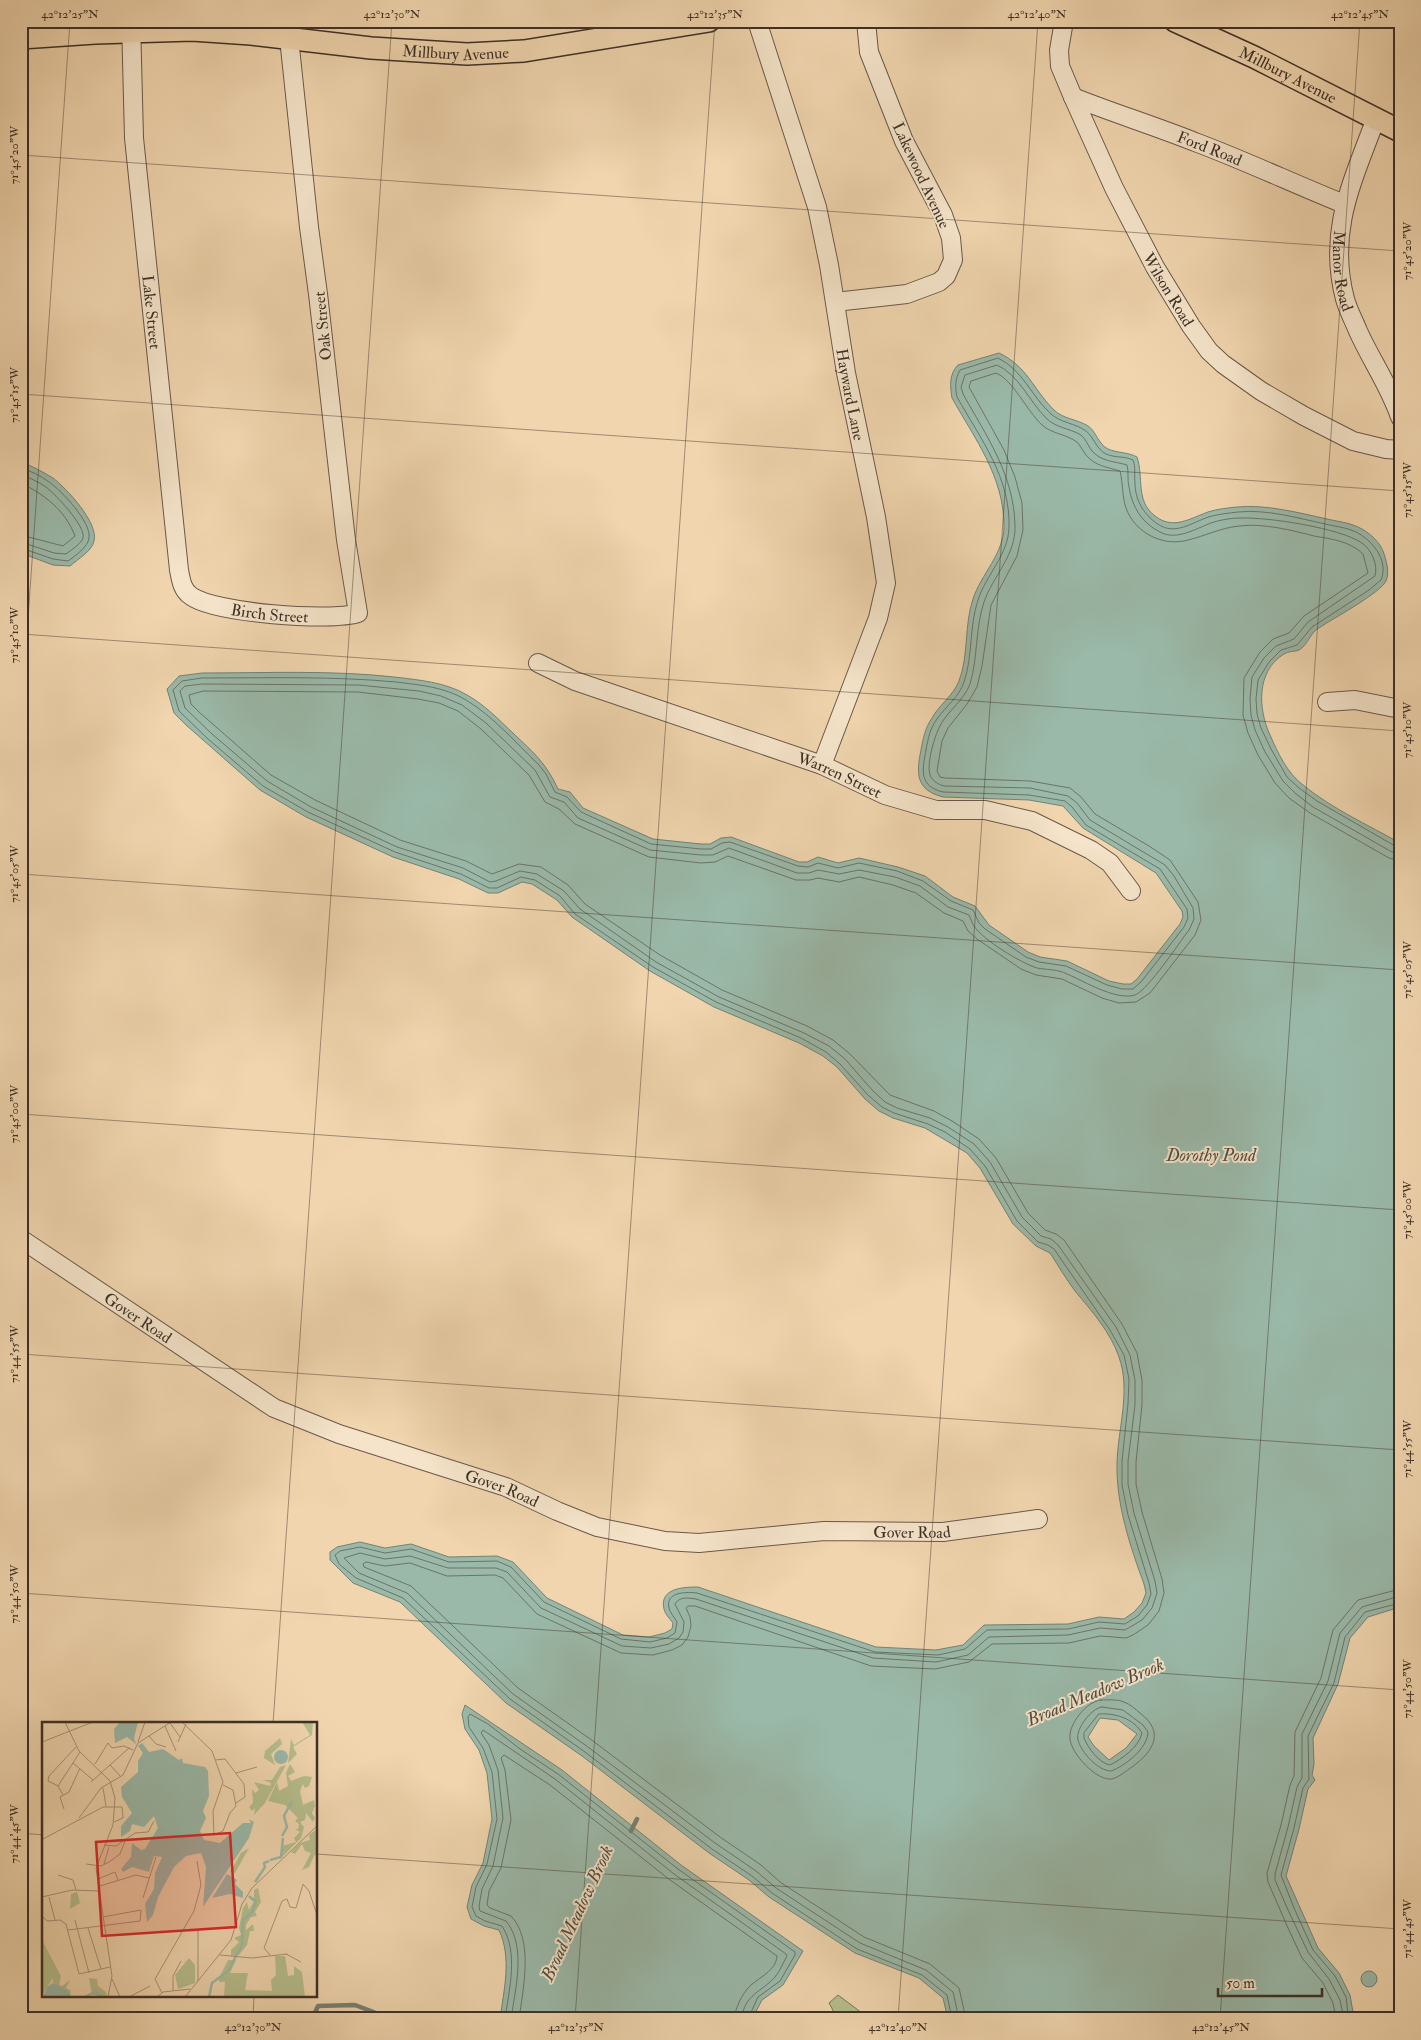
<svg xmlns="http://www.w3.org/2000/svg" width="1421" height="2040" font-family="'IM FELL Double Pica',serif">
	<style>
		.green { fill: #b6be8d; stroke: #7a775a }
		.water { fill: #9ab9a9; stroke: #758275; fill-rule: evenodd }
		.lines { fill: none; stroke-linecap: round; stroke-linejoin: round }
		.shore { stroke: #6c7468; stroke-width: 1 }
		.stream { stroke: #758275; stroke-width: 4.5 }
		.minor-casing { stroke: #6a5949; stroke-width: 20 }
		.major-casing { stroke: #3d3027; stroke-width: 24 }
		.minor { stroke: #f5e4ca; stroke-width: 18 }
		.major { stroke: #f0d5ae; stroke-width: 21 }
		.ticks { fill: none; stroke: #3d3027; stroke-width: 1; stroke-opacity: 0.45 }
		.labels { text-anchor: middle; stroke-width: 4; stroke-linejoin: round; paint-order: stroke }
		.street-label { font-size: 16px; fill: #3d3027; stroke: #f5e4ca }
		.water-label { font-size: 18px; font-style: italic; fill: #504b41; stroke: #f5e4ca }
		.inset-river { fill: none; stroke: #9ab9a9; stroke-width: 2.5 }
		.inset-road { fill: none; stroke: #a89378; stroke-width: 1 }
		.view { fill: #d62828; fill-opacity: 0.15; stroke: #d62828; stroke-width: 2.5 }
		.inset-edge { fill: none; stroke: #3d3027; stroke-width: 2.5 }
		.neatline { fill: none; stroke: #3d3027; stroke-width: 2 }
		.ticks-label { font-size: 12px; text-anchor: middle; fill: #3d3027 }
	</style>
	<rect width="100%" height="100%" fill="#f0d5ae"/>
	<filter id="stains"><feTurbulence type="fractalNoise" baseFrequency=".004" numOctaves="4"/><feColorMatrix values="0 0 0 0 .2 0 0 0 0 .09 0 0 0 0 .02 0 0 0 .5 -.17"/></filter>
	<radialGradient id="worn" r=".72"><stop offset=".6" stop-color="#630" stop-opacity="0"/><stop offset="1" stop-color="#630" stop-opacity=".3"/></radialGradient>
	<path class="green" d="M838 1995 870 2019H835L836 2016 829 2003Z"/>
	<path class="water" d="M999 353C1028 367 1032 388 1054 410 1063 419 1077 419 1088 426 1096 431 1098 444 1108 449 1117 453 1128 452 1137 457 1144 477 1135 501 1155 516 1173 530 1189 519 1208 512 1217 509 1228 508 1237 507 1265 504 1300 513 1327 519 1335 521 1345 522 1353 525 1365 529 1378 539 1383 551 1386 559 1390 573 1386 581 1381 592 1338 616 1325 624 1321 627 1316 629 1313 633 1309 638 1305 647 1299 650 1294 652 1288 651 1284 654 1256 671 1258 709 1270 735 1278 753 1287 773 1303 785 1331 808 1368 825 1400 843V1607L1368 1617 1350 1638 1338 1684 1313 1738 1314 1764 1312 1775 1315 1780 1308 1789 1299 1829 1286 1876 1318 1948 1339 1973 1350 1995 1353 2012 1359 2019H948L943 1998 919 1978 855 1953 769 1897 749 1880 709 1853 582 1756 506 1703 400 1602 353 1583 330 1560V1552L337 1547 360 1542 385 1548 411 1544 449 1557 497 1556 513 1562 547 1598 623 1635 649 1637 665 1633 672 1629 673 1623C670 1619 665 1614 664 1609 659 1588 684 1587 698 1587L876 1647 936 1650 963 1645 984 1625 1068 1624 1099 1617 1124 1619 1134 1612 1142 1603 1146 1593 1144 1584C1130 1546 1116 1504 1117 1463 1118 1428 1131 1391 1119 1357 1111 1333 1091 1310 1075 1291 1066 1279 1058 1265 1050 1253L1036 1246 1013 1224 980 1168 967 1153 925 1128 893 1118 879 1111 865 1099 837 1067 823 1056 799 1043 714 1007 650 971 572 917 557 900 532 884 522 882 498 893H488L459 879 393 857 306 817 260 790 186 725 174 713 167 689 179 676 202 673C266 673 331 670 394 677 419 680 445 682 467 695 485 705 499 720 514 734 534 753 546 763 558 789L570 792 583 808 653 839 701 844H710L721 838 731 837 799 862H807L818 857 838 863 859 858 898 867 925 876 953 897 975 906 989 925 1028 952 1040 957 1067 961 1109 981 1123 984H1131L1137 979 1180 924 1183 917 1182 911 1156 873 1083 828 1063 806 1029 800 943 797C916 790 916 774 921 750 923 739 925 728 932 718 939 705 953 696 959 681 969 655 964 625 973 599 981 574 1004 554 1004 526 1004 477 975 439 952 398 950 386 949 374 958 365ZM1100 1718 1118 1720 1137 1734 1126 1748 1109 1760 1094 1746 1088 1737Z
		M21 462C32 466 43 472 53 478 66 488 99 523 94 541 92 551 78 559 70 566L53 565 21 553Z
		M465 1705 562 1770 681 1865 803 1951 783 1985 762 2000 752 2019H500C504 1989 512 1958 499 1930L484 1926 471 1919 467 1907 472 1885 483 1863 492 1819 487 1773 479 1750 465 1729 462 1714Z
		M1361 1979a8 8 0 1 1 16 0a8 8 0 1 1-16 0Z"/>
	<g class="lines">
		<path class="shore" d="M21 468C31 471 41 476 49 482 61 490 92 523 89 538 88 547 75 556 68 561L53 559 21 548
			M21 474C29 478 39 482 46 487 55 494 86 526 83 538 82 543 70 551 66 554L54 553 21 542
			M21 483C45 495 65 510 75 536L63 546 21 535
			M1101 1700C1108 1700 1117 1699 1124 1702 1130 1704 1135 1709 1140 1713 1165 1732 1154 1751 1132 1767 1126 1771 1119 1777 1112 1779 1096 1781 1071 1753 1070 1739 1068 1724 1087 1701 1101 1700Z
			M1102 1707 1123 1710 1143 1725 1148 1732C1148 1748 1125 1766 1111 1771 1098 1771 1081 1752 1078 1740 1075 1730 1091 1708 1102 1707Z
			M1099 1714C1115 1713 1133 1718 1142 1733 1139 1747 1122 1759 1110 1765 1099 1763 1088 1748 1084 1738V1733Z
			M505 2019C509 1990 519 1952 502 1926L485 1921 476 1916 472 1907 476 1887 487 1864 497 1819 492 1772 483 1748 469 1727 468 1717 470 1714 488 1724 520 1749 558 1774 678 1869 795 1952V1955L780 1981 758 1997 748 2019
			M511 2019C515 1990 527 1946 506 1921L480 1911 479 1906 482 1889 493 1866 503 1818 498 1770 489 1745 481 1733 483 1730 555 1779 674 1874 786 1954 787 1956C783 1963 780 1971 775 1977 763 1991 743 1995 742 2019
			M519 2019C523 1989 534 1940 511 1916L490 1908 487 1905 489 1891 501 1868 511 1820 505 1770 501 1758 504 1755 550 1785 670 1880 777 1956C776 1971 759 1977 749 1987 742 1994 735 2009 734 2019
			M952 2019 947 1995 922 1975 857 1949 772 1893 752 1876 712 1849 585 1752 510 1699 403 1598 356 1578 339 1564 335 1555 340 1551 360 1547 385 1553 411 1549 449 1562 497 1561 511 1567 544 1602 621 1639 650 1642 667 1638 675 1633 677 1622C675 1618 670 1613 669 1608 665 1591 688 1592 697 1593L875 1652 938 1655 965 1649 987 1630 1068 1629 1099 1622 1125 1624 1138 1616 1147 1605 1151 1594 1149 1583 1128 1515 1122 1485V1461L1128 1404 1129 1379 1124 1355 1110 1330 1054 1249 1048 1245 1038 1242 1017 1221 985 1166 970 1149 945 1132 928 1124 894 1113 882 1107 868 1095 840 1064 826 1052 801 1038 716 1002 653 967 575 914 560 896 535 880 521 877 497 888H489L461 874 395 852 308 812 263 786 208 739 179 711 173 690 182 681 202 678C267 678 332 676 396 682 420 685 445 687 466 700 493 716 516 743 539 765L546 774 555 792 567 797 581 812 651 844 701 849H711L722 843 730 842 798 866 808 867 818 863 838 868 859 863 897 871 923 881 951 901 973 910 979 923 985 929 1026 957 1039 962 1066 966 1107 985 1122 989H1133L1141 982 1184 927 1188 918 1187 909 1160 869 1086 825 1072 807 1065 801 1029 795 943 792C919 786 922 771 926 750 928 739 930 728 937 719 946 706 959 697 964 682 973 656 969 627 978 600 986 575 1008 555 1009 528 1011 478 980 438 957 397 955 387 955 379 960 370L998 358C1023 370 1031 396 1051 414 1061 423 1075 423 1086 431 1094 437 1096 449 1106 454 1115 458 1125 456 1133 460 1136 467 1134 475 1135 483 1135 501 1145 517 1161 526 1178 535 1196 520 1212 516 1220 514 1230 513 1238 512 1266 509 1298 518 1325 524 1333 526 1343 527 1351 530 1369 536 1390 559 1381 580L1369 590 1312 627 1297 645 1281 650 1269 662 1258 680 1256 699 1257 714 1261 728 1271 749 1287 777 1299 788 1317 801 1395 846 1400 847
			M959 2019 953 1992 926 1970 860 1943 776 1888 756 1871 715 1843 588 1747 513 1694 407 1593 359 1573 344 1558 360 1553 385 1559 410 1556 448 1568H496L507 1572 541 1608 622 1646 651 1648 669 1644 679 1638 683 1632 684 1622 675 1604C680 1596 688 1598 696 1599L873 1658 936 1662 968 1655 989 1637 1068 1635 1100 1628 1125 1630 1142 1620 1152 1608 1157 1593 1155 1581 1134 1513 1128 1484V1461L1135 1405V1380L1130 1355 1116 1327 1058 1245 1051 1239 1041 1236 1022 1217 990 1162 974 1144 948 1127 930 1118 897 1108 885 1102 873 1091 845 1059 829 1046 804 1033 719 997 656 962 580 909 564 891 537 874 520 871 496 881 490 882 463 868 397 847 311 807 267 781 212 734 185 708 180 691 185 686 202 684 358 685 419 691 441 696 462 705 486 723 535 770 550 797 564 802 578 818 650 850 701 855H713L729 848 797 873H809L818 870 839 874 859 870 895 877 920 886 948 907 969 915C971 919 972 923 974 926 983 940 1021 963 1037 968 1047 970 1058 969 1067 974 1084 981 1116 1001 1135 995 1148 990 1179 943 1189 930L1194 919 1193 908 1174 876 1165 865 1090 820 1077 803 1068 796 1030 788 944 786C938 784 933 782 930 775 926 764 935 734 941 724 949 710 964 700 970 684 978 658 975 629 984 602 993 576 1016 555 1015 526 1014 475 987 437 963 394L961 387 965 375 997 365C1019 375 1029 401 1046 418 1056 428 1069 428 1081 435 1086 439 1088 446 1092 451 1102 462 1114 461 1127 465 1129 472 1127 480 1129 487 1132 507 1142 523 1160 532 1176 541 1195 529 1211 523 1219 520 1231 518 1240 518 1268 517 1340 528 1362 543 1372 550 1378 565 1375 576L1308 622 1294 639 1276 646 1264 658 1252 677 1250 699 1251 715 1255 730 1265 752 1283 781 1295 793 1313 807 1392 852 1400 853
			M966 2019 959 1988 930 1964 864 1937 780 1882 761 1865 720 1837 593 1741 518 1688 411 1586 364 1567 363 1564 366 1562 385 1566 410 1563 447 1576 495 1575 503 1578 537 1614 621 1653 653 1655 672 1650 682 1645 688 1637 691 1626 690 1617 686 1608 688 1606H695L871 1666 935 1669 969 1662 992 1644 1069 1643 1100 1636 1126 1638 1133 1635 1148 1625 1159 1611 1164 1593 1162 1579 1142 1512 1136 1484V1462L1142 1405V1380L1137 1353 1122 1324 1064 1240 1056 1234 1045 1230 1028 1213 996 1158 979 1139 952 1121 934 1111 890 1095 850 1054 833 1040 807 1026 722 990 660 955 585 904 568 885 541 867 519 864 492 874 466 861 400 840 315 800 271 775 199 712 191 704 189 695 203 691 358 692 418 699 439 703 458 711 481 729 529 775 545 802 559 809 575 824 649 857 701 863 715 862 728 856 796 880H810L818 878 839 882 859 877 893 885 916 893 944 913 963 921 968 931 977 939 1021 969 1036 975 1062 979 1102 998 1119 1003 1136 1002 1150 993 1195 935 1201 920 1198 902 1170 860 1149 846 1095 814 1081 797 1070 788 1030 781 945 778 940 777 937 771 942 741 948 728 967 704 977 687 982 666 991 605 1017 556 1023 530 1022 503 1015 477 1004 450 969 387 971 381 996 373C1013 380 1027 411 1042 425 1052 434 1066 434 1077 442 1080 445 1083 451 1086 455 1095 466 1107 467 1120 471 1123 483 1122 496 1126 508 1135 533 1163 547 1188 540 1205 536 1220 528 1239 526 1263 523 1291 530 1314 536 1331 539 1350 541 1363 554L1368 573 1304 616 1289 633 1273 639 1260 652 1244 678 1243 715 1248 733 1258 755 1275 783 1289 798 1310 813 1389 858 1400 861
			M1336 2019 1333 2003 1323 1983 1302 1958 1288 1928 1268 1882 1267 1873 1281 1825 1290 1785 1294 1776 1295 1732 1321 1678 1333 1630 1358 1600 1400 1589
			M1344 2019 1340 2000 1329 1979 1308 1952 1288 1910 1275 1880V1874L1288 1827 1297 1787 1302 1778V1734L1328 1681 1340 1633 1362 1607 1400 1596
			M1352 2019 1348 2013 1346 1997 1335 1976 1313 1950 1294 1908 1281 1875 1294 1828 1303 1788 1309 1779 1308 1736 1334 1683 1345 1637 1365 1612 1400 1603"/>
		<path class="stream" d="M631 1831 637 1819
			M312 2019 318 2006 355 2005 392 2019"/>
		<g class="minor-casing">
			<g id="minor">
				<path id="s1" d="M131 21 134 138 179 570C181 580 182 590 191 596 214 613 331 622 358 613L346 540 318 294 309 227 289 38"/>
				<path id="s2" d="M757 21 817 207 829 265 846 373 876 517 886 583 878 618 822 765"/>
				<path id="s3" d="M1064 21 1059 50 1060 66 1073 97 1114 188 1155 267 1191 326 1209 351 1223 364 1261 391 1304 416 1353 441 1386 449 1400 450"/>
				<path id="s4" d="M1073 97C1113 113 1155 126 1195 142 1246 161 1294 184 1344 204"/>
				<path id="s5" d="M1376 118C1353 181 1327 230 1345 299 1348 310 1354 321 1358 331 1371 360 1390 387 1400 417"/>
				<path d="M835 302 907 294 939 282 946 276 953 260 951 238 943 215 904 141 869 52 866 21"/>
				<path id="s6" d="M538 663 575 681 822 765 885 795 936 810H985L1032 821 1091 850 1110 863 1131 891"/>
				<path d="M1327 702 1355 700 1400 709"/>
				<path id="s7" d="M21 1239 274 1408 339 1434 506 1487 557 1511 597 1527 665 1541 699 1543 824 1531 943 1532 1038 1519"/>
			</g>
		</g>
		<g class="major-casing">
			<g id="major">
				<path id="s8" d="M1175 21 1254 57 1400 131"/>
				<path id="s9" d="M21 38 95 33 192 30 251 34 371 48 467 54 524 51 709 21"/>
			</g>
		</g>
		<use href="#minor" class="minor"/>
		<use href="#major" class="major"/>
	</g>
	<path class="ticks" d="M21 155 1400 251M21 394 1400 491M21 634 1400 731M21 718 70 21M21 874 1400 970M21 1114 1400 1210M21 1354 1400 1450M21 1593 1400 1690M273 1724 392 21M21 1833 44 1835M316 1854 1400 1929M253 2019 254 1996M575 2019 715 21M898 2019 1038 21M1220 2019 1360 21"/>
	<g class="labels">
		<g class="street-label">
			<text dy="6" stroke="none"><textPath href="#s9" startOffset="436">Millbury Avenue</textPath></text>
			<text dy="6" stroke="none"><textPath href="#s8" startOffset="125">Millbury Avenue</textPath></text>
			<text dy="6" stroke="none"><textPath href="#s4" startOffset="146">Ford Road</textPath></text>
			<text transform="translate(922 175) rotate(65)" y="6">Lakewood Avenue</text>
			<text dy="6" stroke="none"><textPath href="#s5" startOffset="159">Manor Road</textPath></text>
			<text dy="6" stroke="none"><textPath href="#s3" startOffset="294">Wilson Road</textPath></text>
			<text dy="6" stroke="none"><textPath href="#s1" startOffset="292">Lake Street</textPath></text>
			<text transform="translate(322 326) rotate(-96)" y="6">Oak Street</text>
			<text dy="6" stroke="none"><textPath href="#s2" startOffset="386">Hayward Lane</textPath></text>
			<text dy="6" stroke="none"><textPath href="#s1" startOffset="662">Birch Street</textPath></text>
			<text dy="6" stroke="none"><textPath href="#s6" startOffset="322">Warren Street</textPath></text>
			<text dy="6" stroke="none"><textPath href="#s7" startOffset="141">Gover Road</textPath></text>
			<text dy="6" stroke="none"><textPath href="#s7" startOffset="546">Gover Road</textPath></text>
			<text dy="6" stroke="none"><textPath href="#s7" startOffset="966">Gover Road</textPath></text>
		</g>
		<g class="water-label">
			<text x="1211" y="1161">Dorothy Pond</text>
			<text transform="translate(1095 1692) rotate(-23)" y="6">Broad Meadow Brook</text>
			<text transform="translate(577 1913) rotate(-65)" y="6">Broad Meadow Brook</text>
		</g>
	</g>
	<g transform="translate(42 1722)">
		<rect width="275" height="275" fill="#f0d5ae"/>
		<path d="M260 0H271L270 13 251 25 255 32 246 41 249 17 252 23 268 13ZM238 16 240 22 229 32 233 43 222 36 223 29ZM248 42 253 50 246 54 249 59 262 54 270 55 267 64 263 66 261 62 258 69 261 83 272 78 273 84 270 91 273 96 271 100 264 91 263 98 258 100 262 105 259 116 240 135V124L254 120 252 116 258 110 253 107H256L257 102 253 99 256 96 243 83 226 79 235 60 237 69 246 64 244 51ZM244 43 223 81 212 93 213 86 210 89 207 85 211 81 210 67 213 71 217 68 212 60 228 64 229 61 221 58H230L238 45ZM275 107V138L273 132 267 145 260 148 269 131 263 129 260 122 253 132 249 130 258 121 268 118 267 113ZM207 126 193 151 188 150 199 131ZM216 166 219 180 213 190 215 194 209 195 204 203V208L211 202 212 209H208L205 223 197 233 189 234V228L197 220 192 216 199 213 197 206 201 186 205 180 207 188 212 179 206 175 212 176V168ZM35 170 38 181 28 187 29 172ZM0 218 19 254 17 263 20 264 28 258 24 266 28 268 29 274 11 261V256L1 272ZM233 234H243L246 254 252 253V244L260 250 263 275H182L183 260H177V256L186 238H194L188 251H206L203 268 230 269 229 258 234 253ZM147 236 153 243V261L136 267 133 253ZM47 256 55 257 56 264 64 270 65 275 50 273Z" fill="#b6be8d"/>
		<path d="M78 0H96L92 16 94 22 85 15 73 21 72 7ZM100 21 107 30 121 27 137 38 140 36 141 41 163 45 166 49 167 74 161 89 164 96 158 109 162 118 178 121 201 101H209L207 97 212 100 207 116 161 185 164 145 159 131 144 134 132 145 116 175 111 193 105 200 103 182 112 167 113 151 120 135 112 134 107 150 90 145 81 150 79 147 89 135 90 121 99 128 103 127 116 106 112 94 102 105 90 102 88 109 79 115V104L90 91 80 75 79 65 96 50V39L101 31 96 24ZM232 35a7 7 0 1 1 14 0a7 7 0 1 1-14 0ZM185 152 195 158 193 162 201 170V176L188 172 170 176ZM11 261 26 269 29 275H1L5 265Z" fill="#9ab9a9"/>
		<path class="inset-river" d="M240 114 245 105 242 94 250 79M228 138 239 135 241 116M213 160 223 145 222 141 227 139M43 275 53 270 60 275M167 275 170 261 186 249 200 223 201 198 210 190 214 180 207 174"/>
		<path class="inset-road" d="M23 0 37 29 68 59 73 76 71 103 54 146 70 254 66 275M140 0 170 29 181 60 171 89 172 113 181 109 188 91 194 84 191 68 181 63M128 1 138 15M123 4 134 29M107 14 114 22 124 25M0 20 51 0M96 20 103 0M136 20 144 2M173 38 183 37 202 62 203 75 194 81M31 41 51 58M53 42 66 21 70 26 82 24 91 28M68 43 79 55M194 51 215 45M49 60 87 26M16 64 6 59 7 54 34 25M61 66 64 84M21 73 16 64 38 30M22 87 18 75 27 70 38 46M37 96 59 66 81 53 96 21 129 0M1 117 61 85H80L81 96 72 100M62 123 74 124 93 111 106 110 112 99M44 142 59 144 67 140 78 132 83 119M62 142 67 125M16 153 31 158 34 168M56 157 73 150 76 158M58 164 94 153 107 156M0 175 30 168 58 169M7 175 13 198M101 176 114 135M0 194 5 199 18 198 24 202 37 252 68 245M33 198 47 251M46 206 59 247M156 207V259M26 208 98 199 99 188 61 195M244 232 259 240M178 233 210 236 245 232M228 233 222 226 240 179 245 177 248 185 254 186 261 162 267 169 275 193M70 257 78 275M131 269V254L139 239M120 271 113 257 152 189 159 163 155 139M87 275 108 264M115 275 121 270 148 267M143 275 189 218 200 182 210 166 275 104"/>
		<path class="view" d="M188 111 194 205 60 214 54 120Z"/>
		<rect width="275" height="275" class="inset-edge"/>
	</g>
	<rect width="1421" height="2040" fill="none" stroke="#f0d5ae" stroke-width="55"/>
	<path d="M1218 1988v8h104v-8" fill="none" stroke="#3d3027" stroke-width="2.5"/>
	<text x="1226" y="1988" font-size="15" fill="#3d3027" stroke="#f5e4ca" stroke-width="4" paint-order="stroke">50 m</text>
	<rect x="28" y="28" width="1366" height="1984" class="neatline"/>
	<g class="ticks-label">
		<text x="70" y="18">42°12'25"N</text>
		<text x="392" y="18">42°12'30"N</text>
		<text x="715" y="18">42°12'35"N</text>
		<text x="1037" y="18">42°12'40"N</text>
		<text x="1360" y="18">42°12'45"N</text>
		<text transform="translate(14 155) rotate(-90)" y="4">71°45'20"W</text>
		<text transform="translate(1407 251) rotate(-90)" y="4">71°45'20"W</text>
		<text transform="translate(14 395) rotate(-90)" y="4">71°45'15"W</text>
		<text transform="translate(1407 490) rotate(-90)" y="4">71°45'15"W</text>
		<text transform="translate(14 635) rotate(-90)" y="4">71°45'10"W</text>
		<text transform="translate(1407 730) rotate(-90)" y="4">71°45'10"W</text>
		<text transform="translate(14 874) rotate(-90)" y="4">71°45'05"W</text>
		<text transform="translate(1407 970) rotate(-90)" y="4">71°45'05"W</text>
		<text transform="translate(14 1114) rotate(-90)" y="4">71°45'00"W</text>
		<text transform="translate(1407 1210) rotate(-90)" y="4">71°45'00"W</text>
		<text transform="translate(14 1354) rotate(-90)" y="4">71°44'55"W</text>
		<text transform="translate(1407 1449) rotate(-90)" y="4">71°44'55"W</text>
		<text transform="translate(14 1594) rotate(-90)" y="4">71°44'50"W</text>
		<text transform="translate(1407 1689) rotate(-90)" y="4">71°44'50"W</text>
		<text transform="translate(14 1834) rotate(-90)" y="4">71°44'45"W</text>
		<text transform="translate(1407 1929) rotate(-90)" y="4">71°44'45"W</text>
		<text x="253" y="2031">42°12'30"N</text>
		<text x="576" y="2031">42°12'35"N</text>
		<text x="898" y="2031">42°12'40"N</text>
		<text x="1221" y="2031">42°12'45"N</text>
	</g>
	<rect width="100%" height="100%" filter="url(#stains)"/>
	<rect width="100%" height="100%" fill="url(#worn)"/>
</svg>
